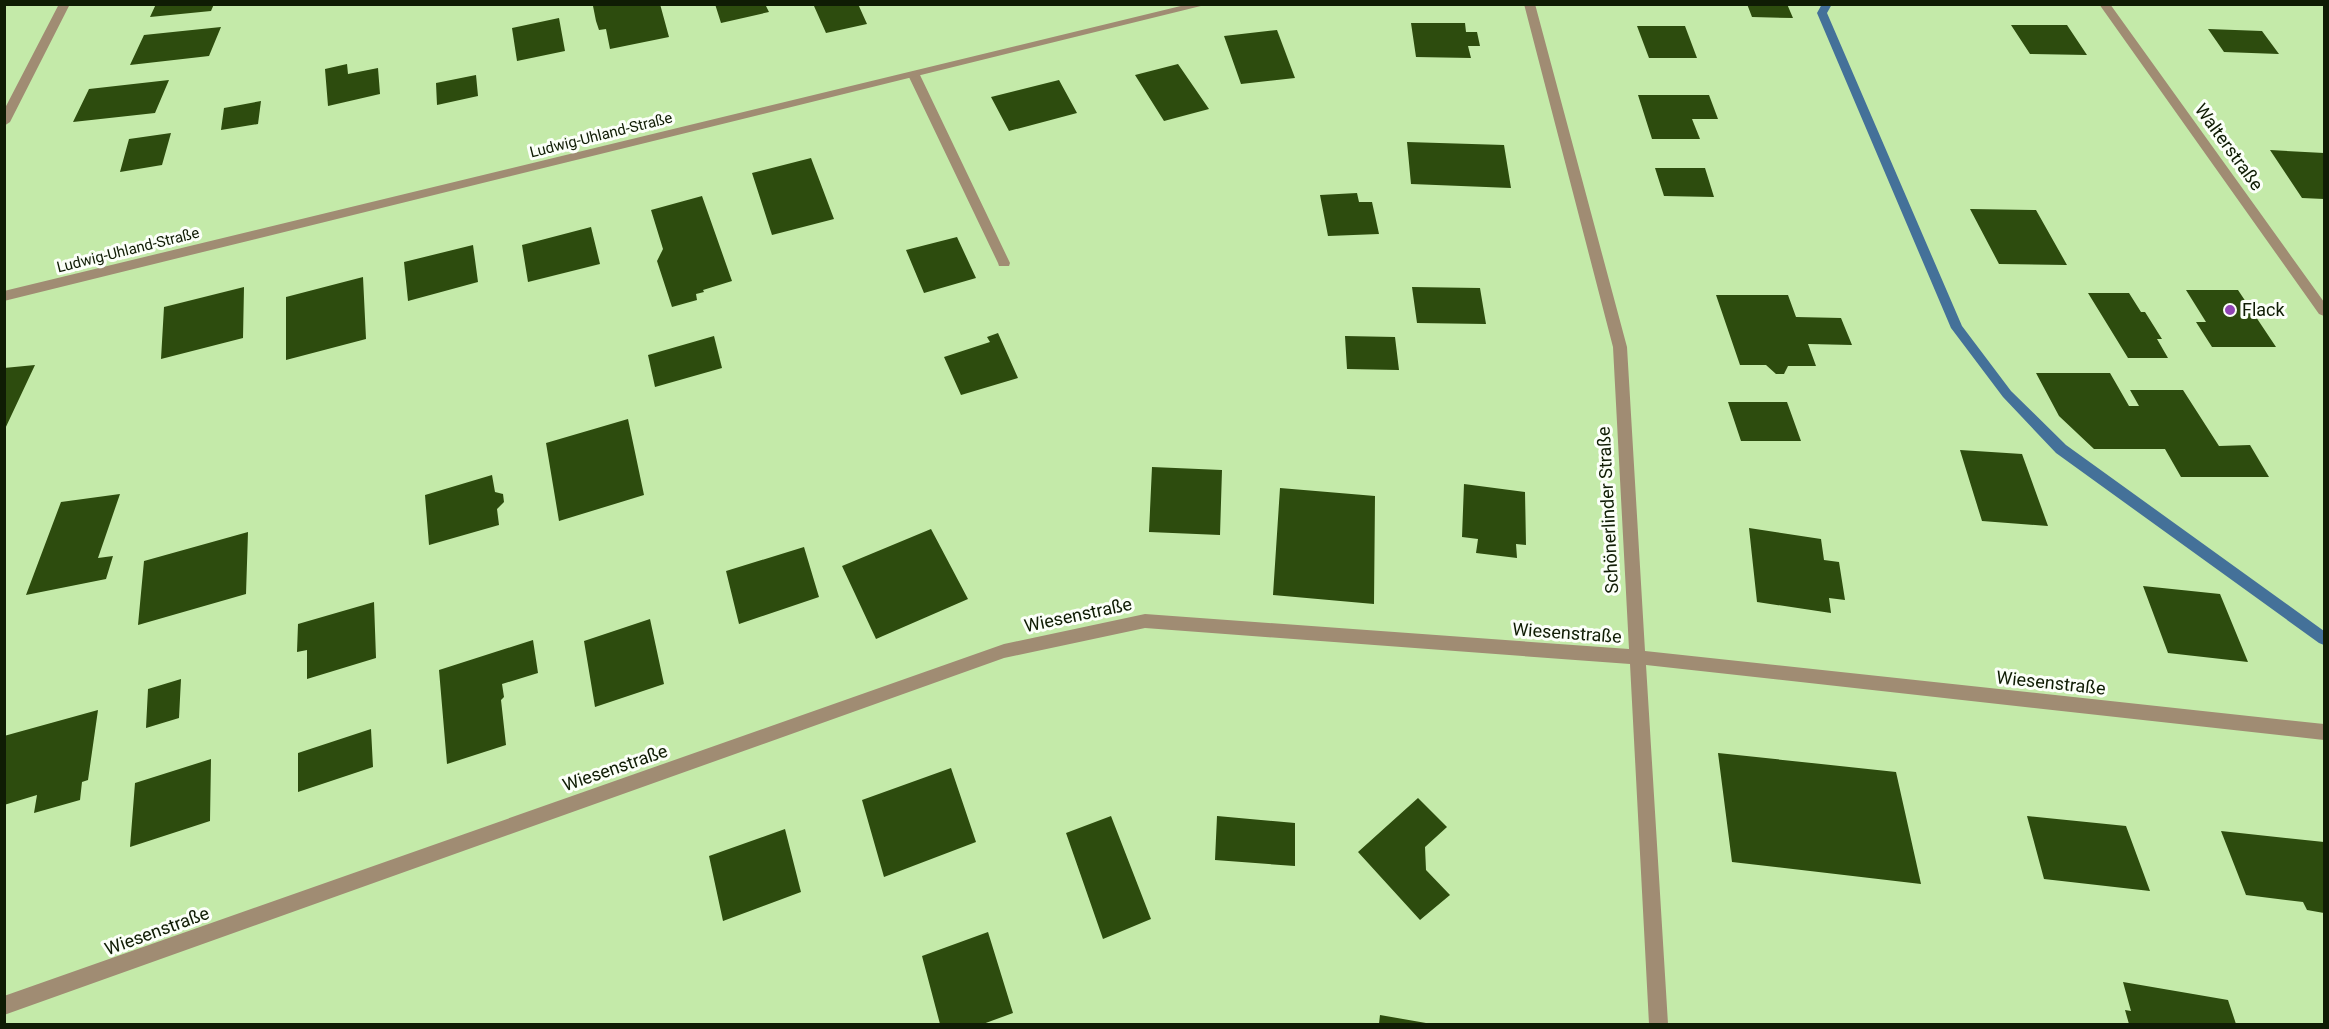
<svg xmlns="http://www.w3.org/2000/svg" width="2329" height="1029" font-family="Roboto,sans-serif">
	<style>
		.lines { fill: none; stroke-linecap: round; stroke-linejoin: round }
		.stream { fill: #447199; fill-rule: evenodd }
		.building { fill: #2d4c0e }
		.service { fill: #a08c73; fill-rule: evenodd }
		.minor { fill: #a08c73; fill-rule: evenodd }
		.poi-dot { fill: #9044b5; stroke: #fbfff8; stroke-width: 2 }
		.labels { text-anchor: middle; stroke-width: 6; stroke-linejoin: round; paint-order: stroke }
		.far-street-label { font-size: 15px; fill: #0f1c04; stroke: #fbfff8 }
		.street-label { font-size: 18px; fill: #0f1c04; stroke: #fbfff8 }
		.poi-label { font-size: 18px; fill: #0f1c04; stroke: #fbfff8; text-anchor: start }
	</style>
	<rect width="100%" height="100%" fill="#c4eaa9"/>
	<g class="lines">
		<path class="stream" d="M1822 4H1832L1827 13 1962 326 2011 391 2066 445 2324 631V645L2319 643 2056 453 2003 397 1951 328 1817 13Z"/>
	</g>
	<path class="building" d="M156 4H214L211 11 150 17Z
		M600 4H660L669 37 610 49 606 29 599 30 596 21 593 6Z
		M715 4H770V5L766 6 769 12 721 23Z
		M820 4H858L867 24 826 33 814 6Z
		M1747 4H1787L1793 18 1752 17Z
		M559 18 565 51 517 61 512 28Z
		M1411 23H1465L1466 32H1477L1480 46H1468L1471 58 1416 57Z
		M2011 25H2067L2087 55 2030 54Z
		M1637 26H1685L1697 58H1649Z
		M221 27 209 56 130 65 144 35Z
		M2208 29 2262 31 2279 54 2224 52Z
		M1277 30 1295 78 1241 84 1224 36Z
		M347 64 348 74 378 68 380 94 328 106 325 69Z
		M1178 64 1209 109 1164 121 1135 75Z
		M476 75 478 96 437 105 436 83Z
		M169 80 155 113 73 122 89 89Z
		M1059 80 1077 113 1009 131 991 97Z
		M1638 95H1709L1718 119H1692L1700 139H1652Z
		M261 101 258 124 221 130 224 108Z
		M171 133 162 165 120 172 129 139Z
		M1407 142 1504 145 1511 188 1411 184Z
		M2270 150 2324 153V199L2302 198Z
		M811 158 834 219 772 235 752 173Z
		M1655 168H1705L1714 197 1664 196Z
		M1357 193 1359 202H1372L1379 234 1328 236 1320 195Z
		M702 196 732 281 703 290 704 292 696 294 697 300 672 307 657 261 663 249 651 210Z
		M1970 209 2036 210 2067 265 1999 264Z
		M591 227 600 264 528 282 522 245Z
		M957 237 976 278 924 293 906 250Z
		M473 245 478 282 408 301 404 262Z
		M363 277 366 339 286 360V297Z
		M244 287 243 338 161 359 164 307Z
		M1412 287 1480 288 1486 324 1417 323Z
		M2186 290H2238L2276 347H2212L2196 322H2206Z
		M2088 293H2129L2141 312H2145L2162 339H2157L2168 358H2128Z
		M1716 295H1788L1796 317 1841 318 1852 345 1808 344 1816 366H1788L1784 374H1776L1766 365H1740Z
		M998 333 1018 378 961 395 944 357 990 342 987 337Z
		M714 336 722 368 655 387 648 355Z
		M1345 336 1395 337 1399 370 1347 369Z
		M35 365 4 431V368Z
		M2036 373H2110L2129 406H2139L2130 390H2183L2219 446 2250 445 2269 477H2181L2165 449H2094L2059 416Z
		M1728 402H1787L1801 441H1741Z
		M628 419 644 495 559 521 546 443Z
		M1960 450 2022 454 2048 526 1982 521Z
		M1152 467 1222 470 1220 535 1149 532Z
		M492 475 495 492 503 494 504 502 497 509 499 525 429 545 425 495Z
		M1464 484 1525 492 1526 545 1516 544 1517 558 1476 553 1478 539 1462 537Z
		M1280 488 1375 496 1374 604 1273 595Z
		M120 494 98 558 113 556 106 579 26 595 61 502Z
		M1749 528 1821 539 1824 560 1839 562 1845 600 1829 598 1831 613 1757 602Z
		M931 529 968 599 876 639 842 566Z
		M248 532 246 594 138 625 144 561Z
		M804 547 819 597 739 624 726 571Z
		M2143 586 2220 594 2248 662 2168 653Z
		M374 602 376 658 307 679V650L297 652 298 624Z
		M650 619 664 684 595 707 584 641Z
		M533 640 538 673 502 684 504 697 501 700 506 745 447 764 439 670Z
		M181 679 179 718 146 728 148 689Z
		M98 710 88 780 82 782 80 800 34 813 37 795 4 805V736Z
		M371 729 373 767 298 792V753Z
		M1718 753 1896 772 1921 884 1732 862Z
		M211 759 210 821 130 847 135 783Z
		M951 768 976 842 884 877 862 800Z
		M1418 798 1447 827 1425 847 1426 870 1450 895 1420 920 1358 852Z
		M1111 816 1151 919 1103 939 1066 833Z
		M1217 816 1295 823V866L1215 860Z
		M2027 816 2126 826 2150 891 2044 879Z
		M785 829 801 892 723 921 709 856Z
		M2221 831 2324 842V913L2307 910 2303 902 2246 895Z
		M988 932 1013 1013 983 1024H940L922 956Z
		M2123 982 2228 1000 2236 1024H2129L2125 1010 2131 1011Z
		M1380 1015 1426 1023V1024H1379Z"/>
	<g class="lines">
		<path class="service" d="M914 71 920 75 1010 263 1009 266H999L998 263 908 75Z"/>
		<path class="minor" d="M59 4H70L10 122 4 126V110Z
			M1189 4H1209L4 301V291Z
			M1524 4H1535L1627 347 1645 651 2324 724V740L1646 665 1668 1024H1649L1630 664 1145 628 1004 658 4 1015V996L1004 644 1145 614 1629 649 1613 347Z
			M2099 4H2110L2324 302V316L2319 314Z"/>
	</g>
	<circle class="poi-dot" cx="2230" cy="310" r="6"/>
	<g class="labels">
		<g class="far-street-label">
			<text transform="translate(601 135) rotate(-14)" y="5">Ludwig-Uhland-Straße</text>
			<text transform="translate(128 250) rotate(-14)" y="5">Ludwig-Uhland-Straße</text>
		</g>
		<g class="street-label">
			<text transform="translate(2229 147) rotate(54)" y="6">Walterstraße</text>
			<text transform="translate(1608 510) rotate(-93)" y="6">Schönerlinder Straße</text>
			<text transform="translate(1078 615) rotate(-12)" y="6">Wiesenstraße</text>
			<text transform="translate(1567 633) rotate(4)" y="6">Wiesenstraße</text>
			<text transform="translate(2051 683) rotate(6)" y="6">Wiesenstraße</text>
			<text transform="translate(615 768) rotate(-19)" y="6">Wiesenstraße</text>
			<text transform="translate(157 931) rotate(-20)" y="6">Wiesenstraße</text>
		</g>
		<g class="poi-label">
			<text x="2242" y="316">Flack</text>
		</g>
	</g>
	<rect width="2329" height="1029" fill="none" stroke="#0f1c04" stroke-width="12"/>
</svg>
